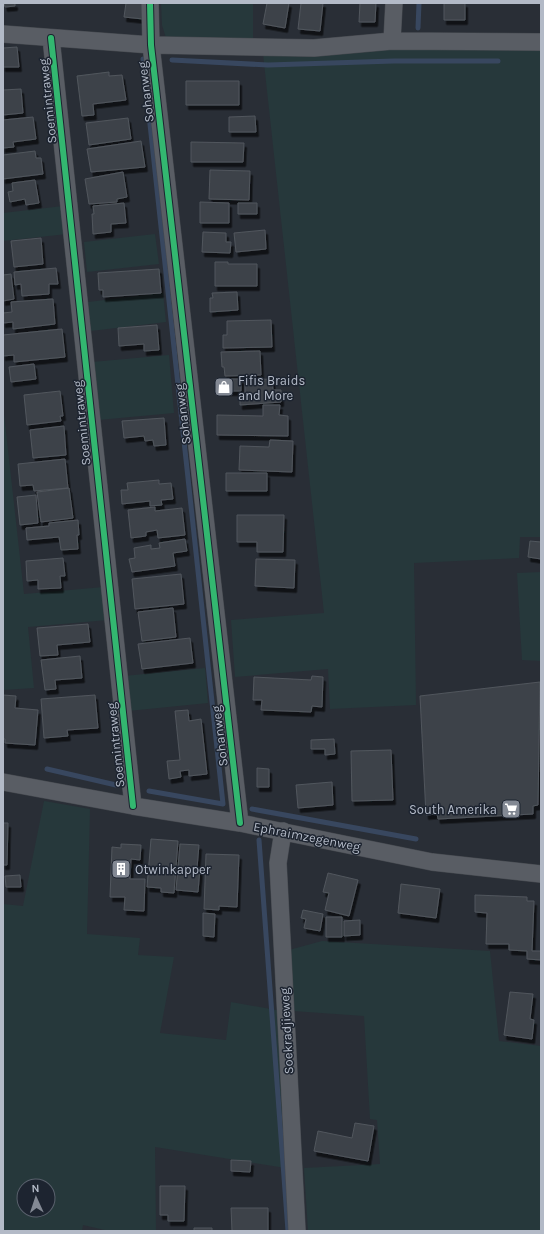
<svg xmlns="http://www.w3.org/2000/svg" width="544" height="1234" font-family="Karla,sans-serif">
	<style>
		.grass { fill: #26383b; fill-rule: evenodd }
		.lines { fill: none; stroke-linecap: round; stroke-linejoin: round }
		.stream { stroke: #38475f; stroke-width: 5 }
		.building { fill: #3e434a; stroke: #51565d; filter: url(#shadow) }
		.minor-casing { stroke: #45494f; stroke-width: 18 }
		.minor { stroke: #595d64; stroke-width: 17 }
		.cycleway-casing { stroke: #1d2430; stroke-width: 8 }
		.cycleway { stroke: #33b770; stroke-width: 6 }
		.labels { text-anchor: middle; stroke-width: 3; stroke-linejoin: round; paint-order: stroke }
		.street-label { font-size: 13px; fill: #b3bac7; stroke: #1d2430 }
		.poi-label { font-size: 13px; fill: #b3bac7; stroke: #1d2430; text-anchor: start }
	</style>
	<defs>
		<filter id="shadow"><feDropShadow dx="2.5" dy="4.5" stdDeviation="0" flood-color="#0009"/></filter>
	</defs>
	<rect width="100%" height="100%" fill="#292e36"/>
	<path class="grass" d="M161 3H253V42L166 38 162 25Z
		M541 48V537H520L519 558 414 563 416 705 330 709 328 669 235 677 231 620 324 613 263 54 394 49Z
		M63 206 67 234 3 241V213Z
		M155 234 159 264 87 272 84 242Z
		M163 293 166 322 91 331 88 302Z
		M169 355 174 413 98 420 92 362Z
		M3 405 24 594 104 587 108 620 28 627 34 688 3 690Z
		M541 572V661L522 660 517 573Z
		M205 668 208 703 128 711 124 676Z
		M44 801 90 809 87 934 140 938 138 955 174 957 160 1033 226 1040 231 1002 282 1011 292 1169 155 1147 156 1231H109L83 1225 82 1231H3V904L23 906ZM24 1186H48V1210H24Z
		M322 941 490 951 499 1041 541 1046V1231H308L304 1168 380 1164 377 1120 370 1119 364 1016 293 1011 289 950Z"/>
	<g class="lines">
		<path class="stream" d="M418 28 419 3
			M143 59 223 804 149 791
			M172 60 268 65 394 61H498
			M47 769 116 785
			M252 809 416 839
			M259 840 288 1231"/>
	</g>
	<path class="building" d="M4 3H15V6L5 7Z
		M126 3H145L143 19 124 17Z
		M267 3H289L285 28 263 24Z
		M301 3H323L320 31 298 29Z
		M360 3H376L375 22H359Z
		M444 3H465V20H444Z
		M17 47 19 67H3V48Z
		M109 72V76L122 75 126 100 93 104 94 115 82 116 77 76Z
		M186 81H239V105H186Z
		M21 89 23 113 3 115V90Z
		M255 116 256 132H229V117Z
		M33 117 36 139 13 142 14 147 3 148V120Z
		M128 118 131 139 89 145 86 123Z
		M141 141 145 167 91 172 87 149Z
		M191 142 244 143 243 162H191Z
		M35 151 36 158H41L43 174 3 179V155Z
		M210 170 250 171 249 200 209 199Z
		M123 172 127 197 117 199V202L89 204 85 179Z
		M35 180 39 203 26 205 25 199 10 202 8 192 13 191 12 183Z
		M200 202 229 203V223H200Z
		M124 203 126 223 111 224V232L93 234 92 214H94L93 206Z
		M238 203H257V214H238Z
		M265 230 266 249 236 252 234 233Z
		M203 232 226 233V242H231L230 253 202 252Z
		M41 238 43 264 14 267 11 241Z
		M215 262H228V264H257V286H215Z
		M56 268 58 284H49V294L22 296 21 284 15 285 14 272Z
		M159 269 161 293 103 297V290H99L98 273Z
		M11 274 14 299 3 301V275Z
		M237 292 238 310 210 312V298H213L212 293Z
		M53 299 55 324 13 329V322L3 323V313L12 312 11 302Z
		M271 320 272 347 223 348V335H227V321Z
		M157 325 159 350 144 351V344L119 346 118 328Z
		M62 329 65 357 14 362V355L3 356V335Z
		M260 351 261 375 225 376 224 367H222L221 352Z
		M34 364 36 379 11 382 9 367Z
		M219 379H241V391H219Z
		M272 379 273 390H281V402L240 405V394H245V380Z
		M60 391 63 416H60L61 421 27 425 24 395Z
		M263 405H280L279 415 288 416V436L217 435V415L263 416Z
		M164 418 166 445 154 446 153 440 145 441 144 436 124 438 122 421Z
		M64 426 66 455 33 458 30 430Z
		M270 440 293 441 292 472 239 470 240 446 269 447Z
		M65 459 68 488 34 491 33 485 20 486 18 464Z
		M226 473H267V491H226Z
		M159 480V484L171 483 173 499 161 500 162 505 150 506V501L122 504 121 490H128L127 483Z
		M69 488 73 518 41 522 37 492Z
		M36 495 38 523 20 525 17 497Z
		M155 507V511L182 508 185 535 158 538 157 530 146 532V536L131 538 128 510Z
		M237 515H284L283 552H257V542H237Z
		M78 520 79 535H77L78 549 61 550 59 537 27 540 26 528 49 526V523Z
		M185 539 187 551 173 553 175 566 132 572 129 559 135 558 134 548 151 545V549L160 548 159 543Z
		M530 541 541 542V559L528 557Z
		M63 558 65 576H60L61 588 38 589V580L27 581 26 561Z
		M256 559 295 560 294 588 255 586Z
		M181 574 184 604 135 609 132 579Z
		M173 608 176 637 142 641 138 612Z
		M88 624 90 642 57 645 58 655 40 656 37 628Z
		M190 638 193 663 142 669 138 644Z
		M80 656 82 678 55 680 56 689 45 690 41 660Z
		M312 676 323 677 322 707 312 706 311 712 261 710 262 700H253L254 677 311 680Z
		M540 682 538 805 533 806V814L438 819 437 814 426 815 420 696Z
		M3 695 16 696 15 708 38 710 35 745 5 743V739H3Z
		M95 695 98 728 67 730 68 736 44 738 41 699Z
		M541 700V731L540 730Z
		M188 710 189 721 201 719 207 774 189 776V770L180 771 181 777 169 779 167 761 180 760 175 711Z
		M334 739 335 754 325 755V749H311V740Z
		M391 750 393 800 352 801 351 751Z
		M257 768 269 769V787H257Z
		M332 782 333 805 298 808 296 785Z
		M3 823H8L7 865H3Z
		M151 839 178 841 174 893 161 892V888L147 887Z
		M121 844 141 845 140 860 131 859 130 879H145L144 911 124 910 125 897H110L112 847 121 848Z
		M180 844 199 845 197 868H200L198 892 176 890Z
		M206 854 239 855 237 907 219 906V910L204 909Z
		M328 873 358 880 349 916 325 910 329 893 323 892Z
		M20 875 21 887H6L5 876Z
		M401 884 440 889 436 918 398 913Z
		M475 895 527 897V901H534L532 951H541V960L527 959V951L509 950V944H486L487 913 475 912Z
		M303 910 323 914 320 931 304 928 306 919 301 918Z
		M203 913 215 914 214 937 203 936Z
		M326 917H342V937H326Z
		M360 920V935L344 936V921Z
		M510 992 533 994 530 1019 534 1020 532 1039 504 1035Z
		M355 1123 374 1126 368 1161 314 1151 318 1131 352 1138Z
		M231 1160 251 1161 250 1172 231 1171Z
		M160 1186H185L184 1221H168V1215H160Z
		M231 1208H268V1231H232Z
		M194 1228H212V1231H194Z"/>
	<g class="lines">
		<g class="minor-casing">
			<path id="minor" d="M150 3 151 45 240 823
				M3 34 151 45 314 48 392 41 541 42
				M51 38 133 806
				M392 41 394 3
				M3 782 133 806 240 823 432 862 541 874
				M283 831 278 863 297 1231"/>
		</g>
		<use href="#minor" class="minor"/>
		<g class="cycleway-casing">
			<path id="cycleway" d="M150 3 151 45 240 823
				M51 38 133 806"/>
		</g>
		<use href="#cycleway" class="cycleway"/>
	</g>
	<defs>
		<g id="shop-square" transform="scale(1)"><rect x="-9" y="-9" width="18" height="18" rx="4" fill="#838994" stroke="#1d2430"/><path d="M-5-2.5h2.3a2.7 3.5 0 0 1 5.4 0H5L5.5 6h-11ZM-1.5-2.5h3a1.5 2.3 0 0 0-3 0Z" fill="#fff"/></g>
		<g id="supermarket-square" transform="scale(1)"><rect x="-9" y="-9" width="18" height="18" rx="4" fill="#838994" stroke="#1d2430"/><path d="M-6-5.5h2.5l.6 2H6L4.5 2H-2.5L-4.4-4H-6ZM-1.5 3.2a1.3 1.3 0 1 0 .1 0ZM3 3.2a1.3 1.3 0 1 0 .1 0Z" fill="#fff"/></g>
		<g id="building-square" transform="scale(1)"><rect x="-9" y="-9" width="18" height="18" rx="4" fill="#838994" stroke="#1d2430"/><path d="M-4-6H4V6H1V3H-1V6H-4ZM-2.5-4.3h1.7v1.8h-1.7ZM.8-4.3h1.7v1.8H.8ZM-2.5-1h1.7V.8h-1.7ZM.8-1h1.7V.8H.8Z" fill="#fff"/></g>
	</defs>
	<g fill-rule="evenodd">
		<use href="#shop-square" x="224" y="387"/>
		<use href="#supermarket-square" x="511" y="809"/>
		<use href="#building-square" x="121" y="869"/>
	</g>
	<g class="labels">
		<g class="street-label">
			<text transform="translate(145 92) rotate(-97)" y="5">Sohanweg</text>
			<text transform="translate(47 101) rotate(-96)" y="5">Soemintraweg</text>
			<text transform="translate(182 414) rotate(-97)" y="5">Sohanweg</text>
			<text transform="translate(81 423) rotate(-96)" y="5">Soemintraweg</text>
			<text transform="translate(219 736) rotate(-97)" y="5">Sohanweg</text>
			<text transform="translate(115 745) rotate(-96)" y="5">Soemintraweg</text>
			<text transform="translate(307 836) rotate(11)" y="5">Ephraimzegenweg</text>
			<text transform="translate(286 1031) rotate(-93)" y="5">Soekradjieweg</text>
		</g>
		<g class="poi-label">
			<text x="238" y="385">Fifis Braids<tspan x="238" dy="15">and More</tspan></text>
			<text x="497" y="814" text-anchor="end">South Amerika</text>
			<text x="135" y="874">Otwinkapper</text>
		</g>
	</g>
	<rect width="544" height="1234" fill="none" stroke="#b3bac7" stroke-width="8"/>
	<g transform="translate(36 1198) rotate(357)"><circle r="19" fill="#1d2430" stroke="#59606c"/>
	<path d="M0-3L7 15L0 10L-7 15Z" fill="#838994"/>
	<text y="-6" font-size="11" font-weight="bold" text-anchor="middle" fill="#b3bac7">N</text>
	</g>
</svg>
